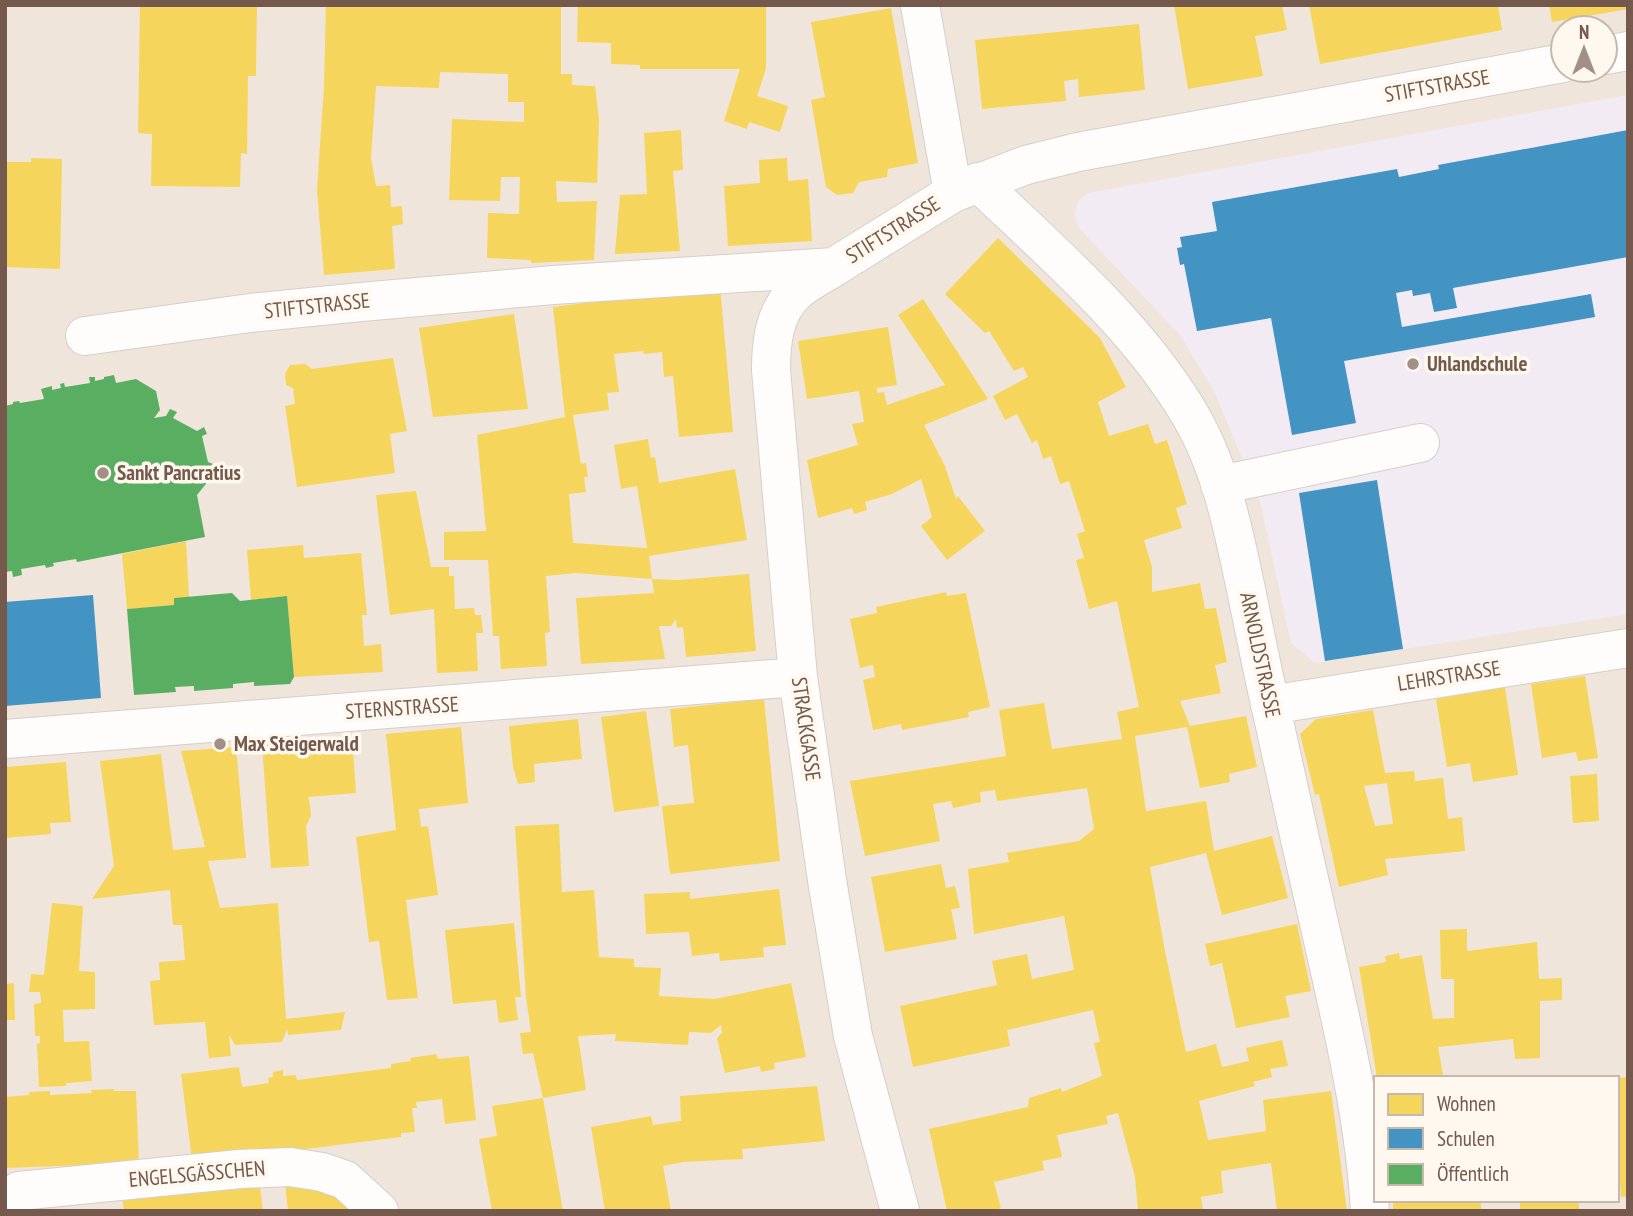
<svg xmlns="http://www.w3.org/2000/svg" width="1633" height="1216" font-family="'PT Sans Narrow',sans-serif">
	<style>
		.residential { fill: #f0e5da; fill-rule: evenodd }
		.education { fill: #f3ebf3 }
		.homes { fill: #f6d55c; fill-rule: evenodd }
		.schools { fill: #4393c3 }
		.public { fill: #5aae61 }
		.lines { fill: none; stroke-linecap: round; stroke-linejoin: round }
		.minor-casing { stroke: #d6cec9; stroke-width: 40 }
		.minor { stroke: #fefdfc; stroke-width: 38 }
		.poi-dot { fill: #a28f85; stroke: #fef8ef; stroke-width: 2.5 }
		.labels { text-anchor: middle; stroke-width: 7; stroke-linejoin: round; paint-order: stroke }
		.street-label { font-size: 21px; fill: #75594d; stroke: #fef8ef }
		.poi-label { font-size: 21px; font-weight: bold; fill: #75594d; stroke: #fef8ef; text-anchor: start }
	</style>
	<rect width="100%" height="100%" fill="#f7f2ec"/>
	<path class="residential" d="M5 5H1628V1211H5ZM1563 28H1605V70H1563ZM1376 1078H1617V1200H1376Z"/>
	<path class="education" d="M1628 95V614L1315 663 1291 643 1260 501 1215 393 1180 335 1078 227 1075 213 1078 201 1088 193Z"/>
	<path class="homes" d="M140 5H257L256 76H248L247 154 241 153 240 187 151 186 152 134 138 133Z
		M326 5H561V74H572V85L595 86 599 120 597 183 556 181 557 202 597 201 594 260 531 263V260L487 258 488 213 519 214 520 177H501L500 201 449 200 452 119 524 122V102H508V74L440 72 439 88 376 86 371 158 376 186 390 185 391 207 402 206 403 224 392 226 395 269 324 275 317 190 324 85Z
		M578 5H766V69L757 96 788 106 780 132 749 122 747 129 724 121 740 69H640V65L611 64V43L577 42Z
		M1174 5H1282L1287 30 1255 36 1263 76 1188 89Z
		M1309 5H1498L1502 30 1320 64Z
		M1549 5H1628V9L1552 22Z
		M891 8 918 163 888 169 887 177 859 182 853 193 837 195 826 187 811 100 825 97 811 22Z
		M1139 24 1145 90 1079 97 1078 79 1064 81 1066 101 982 109 975 40Z
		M681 130 683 170 673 171 680 251 615 254 620 195 647 194 644 133Z
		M31 158 62 159 60 269 5 267V162H31Z
		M787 158 788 181 808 179 812 241 728 246 724 186 760 183 759 160Z
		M998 238 1100 338 1126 387 1098 402 1109 436 1148 424 1155 444 1167 440 1187 504 1176 508 1182 528 1144 540 1152 567V592L1200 583 1205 609 1216 608 1227 662 1215 665 1221 693 1180 701 1190 726 1246 716 1257 767 1229 774 1230 782 1200 788 1187 727 1135 736 1146 811 1206 801 1214 851 1272 836 1288 898 1222 915 1206 853 1150 867 1165 951 1186 1052 1216 1044 1222 1067 1249 1061 1246 1048 1282 1040 1288 1066 1270 1069 1272 1077 1253 1082 1255 1086 1199 1101 1208 1140 1266 1131 1263 1100 1331 1091 1347 1211H1277L1271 1163 1221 1171 1223 1193 1201 1197 1203 1211H1138L1135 1177 1118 1113 1106 1116 1108 1124 1057 1135 1062 1157 1042 1161 1044 1170 994 1182 1001 1208 993 1211H947L929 1129 1028 1107 1029 1098 1061 1088 1062 1092 1102 1076 1094 1043 1100 1042 1093 1010 1007 1030 1010 1046 913 1067 900 1006 997 985 992 961 1027 954 1032 979 1074 970 1064 916 974 934 968 869 1009 862 1007 853 1079 841 1094 829 1087 788 997 801 995 790 980 792 981 802 953 808 951 801 933 804 940 841 865 856 850 781 1006 756 999 710 1044 703 1052 749 1122 739 1117 712 1139 707 1117 601 1089 609 1076 560 1084 558 1077 534 1085 531 1069 481 1060 484 1051 456 1043 459 1037 440 1032 443 1017 414 1005 420 993 396 1028 377 1023 367 1014 371 989 331 985 333 945 294Z
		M720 286 733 432 679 437 673 376 664 377 662 352 644 354 643 351 614 354 619 392 607 393 609 410 573 415 581 464 586 463 588 477H584L586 492 569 494 573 543 647 548 637 486 621 489 614 445 648 439 651 458 655 457 659 483 735 469 747 540 649 556 652 579 576 573 546 576 550 632 545 633 547 666 501 669 499 636H493L488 560H444V532L486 531 477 435 565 417 553 307Z
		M923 299 988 399 924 425 945 466 956 499 958 496 985 531 947 560 921 526 932 517 921 479 892 494 865 502 867 510 854 514 852 508 818 518 807 460 858 445 852 424 864 422 859 391 807 399 798 341 888 327 897 385 877 388V393L884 392 887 405 945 385 898 315Z
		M514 314 528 409 433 417 419 328Z
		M393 358 407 431 390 434 395 473 297 487 285 406 295 404 293 388 286 385 285 374 290 365 305 364 312 369Z
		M416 491 431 567H449V576H454L455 609 474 608 475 615H481L483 633H476L478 671 437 673 434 609 390 615 376 495Z
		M186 541 189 597 174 598V605L127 609 122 554Z
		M303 545 304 558 361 553 367 615H362L364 646 381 644 383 672 294 677 287 596 251 600 247 550Z
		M749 574 756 651 686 657 683 627 677 628 676 619 671 626H659L665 659 581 664 576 598 654 593 652 579 678 580Z
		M946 592 947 596 966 593 990 707 968 712 969 717 902 730 901 724 873 730 863 680 875 677 873 665 860 668 850 619 877 613 876 607Z
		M1585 676 1598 758 1578 761 1576 752 1542 758 1531 684Z
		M1505 687 1518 775 1473 782 1470 763 1447 767 1436 699Z
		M764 699 780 861 670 874 662 806 694 803 688 745 674 747 670 709Z
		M1373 710 1385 773 1414 771 1415 781 1443 778 1448 819 1462 817 1465 851 1385 859 1388 875 1339 887 1319 794 1315 795 1300 734 1316 719ZM1387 783 1393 824 1375 826 1364 786Z
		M646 711 659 806 614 812 601 717Z
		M578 719 582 759 534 764 535 782 518 784 513 767 509 726Z
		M461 727 468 803 419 809 421 827 428 826 438 895 406 900 418 998 387 1000 379 941 369 942 356 837 396 830 386 734Z
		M352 737 356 793 308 797 310 805 311 816 306 826 309 866 271 868 262 744Z
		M236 747 246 858 208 861 220 908 278 903 286 1019 345 1012 341 1030 288 1035 287 1029 282 1042 235 1045 229 1035 231 1056 209 1058 205 1022 154 1025 150 981 160 980 159 962 185 960 182 925H173L170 890 92 899 114 866 100 761 161 754 173 850 205 847 181 751Z
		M66 762 71 822 50 823 51 834 5 838V767Z
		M1597 774 1599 821 1573 823 1570 776Z
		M559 824 562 892 594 890 599 957 634 959V967L661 968 659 996 715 999 791 983 806 1057 774 1063 775 1069 761 1072 760 1066 725 1073 717 1038 722 1033 721 1025 711 1033 689 1032 688 1045 615 1041 616 1034 578 1036 586 1090 543 1098 533 1053 523 1054 520 1033 531 1032 526 997 515 826Z
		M941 864 946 888 955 886 960 908 951 909 957 939 885 952 871 877Z
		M779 889 786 945 763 947 764 957 720 961 719 953 692 956 689 932 646 934 644 894 690 892V899Z
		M52 903 83 906 79 971 95 972V1009L63 1010 64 1042 89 1041 92 1081 66 1083V1086L39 1087 37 1044 40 1043V1036H35L34 1004 41 1003 40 992H29L31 974 44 975Z
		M514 923 521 997H515L518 1020 499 1023 496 1000 453 1004 445 930Z
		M1297 924 1311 991 1285 996 1290 1017 1236 1028 1222 963 1210 966 1205 944Z
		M1467 929V951L1537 942 1539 979 1562 978V1000L1540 1001V1058L1515 1059 1513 1039 1438 1047 1443 1075 1429 1078H1377L1359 967 1386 962 1385 956 1399 953 1400 959 1422 955 1433 1019 1454 1018V979H1441L1440 930Z
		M14 983 15 1020H5V984Z
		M436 1054 438 1059 469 1056 476 1120 445 1124 442 1099 416 1102 417 1108H412L415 1132 401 1133V1137L250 1156 192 1160 181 1074 239 1067 242 1087 269 1083 268 1078 273 1077V1072L283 1070V1076L296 1075 297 1080 391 1068V1064L411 1061 410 1058Z
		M1628 1077V1196L1621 1197 1617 1145V1078Z
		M817 1086 825 1141 742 1149 743 1159 683 1162 663 1166 671 1211H605L591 1127 651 1116 653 1125 681 1121 680 1096Z
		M114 1089V1091H136L139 1163 5 1168V1097L29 1095V1092L50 1091V1095L92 1093 91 1090Z
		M543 1098 563 1211H492L479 1139 497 1136 492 1106Z
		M284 1175 327 1177 355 1211H288Z
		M259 1180 263 1211H124L122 1198Z
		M1393 1200H1481V1211H1393Z
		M1545 1200H1579V1211H1520V1202Z"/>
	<path class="schools" d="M1628 130V257L1453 288 1457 308 1434 312 1430 293 1413 296 1412 290 1396 293 1402 327 1591 294 1595 317 1344 361 1356 423 1292 435 1271 318 1197 331 1184 264 1180 265 1177 248 1182 247 1180 237 1217 231 1212 202 1397 169 1399 177 1439 169 1438 165Z
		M1377 480 1403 649 1325 661 1299 493Z
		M93 595 101 698 5 706V602Z"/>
	<path class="public" d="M114 375 116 383 136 379 156 391 160 410 154 418 166 416 170 409 177 412 173 418 197 431 204 427 207 434 202 436 208 462 213 464 212 470 204 468 200 476 209 480 197 495 205 537 77 562 76 559 53 563 54 566 46 568 45 565 21 569 22 575 13 577 12 571 5 572V406L13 404V402L19 401 20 403 44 399 41 389 52 386V390L61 388 60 384 64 383 65 387 90 383 89 377H95V381L104 379V377Z
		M232 593 240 601 287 596 294 677 290 684 254 686V682L233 684V688L194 691V686L175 687 176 692 134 695 127 609 174 605V598Z"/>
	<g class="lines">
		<g class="minor-casing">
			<path id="minor" d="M920 5 953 193
				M1605 55 1628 51
				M978 182C1053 254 1135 323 1189 413 1219 463 1232 523 1244 580 1253 622 1261 665 1271 708 1289 791 1308 875 1327 958 1346 1042 1365 1125 1370 1211
				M834 267C822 275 807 282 796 292 774 312 771 342 771 370L798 677 827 880 853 1036 900 1211
				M85 336 250 313 361 302 553 285 834 267 953 193 1026 165 1078 152 1563 63
				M1220 485 1420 443
				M1270 705 1628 648
				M5 739 798 677
				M5 1201 19 1191 240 1169 290 1167 322 1172 345 1180 379 1211"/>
		</g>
		<use href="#minor" class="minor"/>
	</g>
	<g class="poi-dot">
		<circle cx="1413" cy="364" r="7"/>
		<circle cx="103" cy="473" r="7"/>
		<circle cx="220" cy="744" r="7"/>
	</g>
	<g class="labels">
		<g class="street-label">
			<text transform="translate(1437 86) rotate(-10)" y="7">STIFTSTRASSE</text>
			<text transform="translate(893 230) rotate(-32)" y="7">STIFTSTRASSE</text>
			<text transform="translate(317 306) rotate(-6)" y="7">STIFTSTRASSE</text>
			<text transform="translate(1260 655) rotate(78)" y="7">ARNOLDSTRASSE</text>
			<text transform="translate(1449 676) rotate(-9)" y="7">LEHRSTRASSE</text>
			<text transform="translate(402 708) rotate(-4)" y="7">STERNSTRASSE</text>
			<text transform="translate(806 729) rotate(82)" y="7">STRACKGASSE</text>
			<text transform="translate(197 1174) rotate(-5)" y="7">ENGELSGÄSSCHEN</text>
		</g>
		<g class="poi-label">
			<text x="1427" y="371">Uhlandschule</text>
			<text x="117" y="480">Sankt Pancratius</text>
			<text x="234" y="751">Max Steigerwald</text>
		</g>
	</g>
	<rect width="1633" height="1216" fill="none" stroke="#75594d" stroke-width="14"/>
	<rect x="1374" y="1076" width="245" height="126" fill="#fef8ef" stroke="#c7b8ae" stroke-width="2"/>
	<rect x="1388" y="1094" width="35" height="21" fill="#f6d55c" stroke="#c7b8ae" stroke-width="2"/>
	<text x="1437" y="1111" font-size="21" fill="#75594d">Wohnen</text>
	<rect x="1388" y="1128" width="35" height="21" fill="#4393c3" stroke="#c7b8ae" stroke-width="2"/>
	<text x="1437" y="1146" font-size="21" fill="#75594d">Schulen</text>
	<rect x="1388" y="1164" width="35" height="21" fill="#5aae61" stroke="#c7b8ae" stroke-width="2"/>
	<text x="1437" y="1181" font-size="21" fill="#75594d">Öffentlich</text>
	<g transform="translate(1584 49)"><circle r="33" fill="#fef8ef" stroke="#c7b8ae" stroke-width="2"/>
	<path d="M0-5L12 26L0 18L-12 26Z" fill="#a28f85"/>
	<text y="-10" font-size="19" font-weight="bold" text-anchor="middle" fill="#75594d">N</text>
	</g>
</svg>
